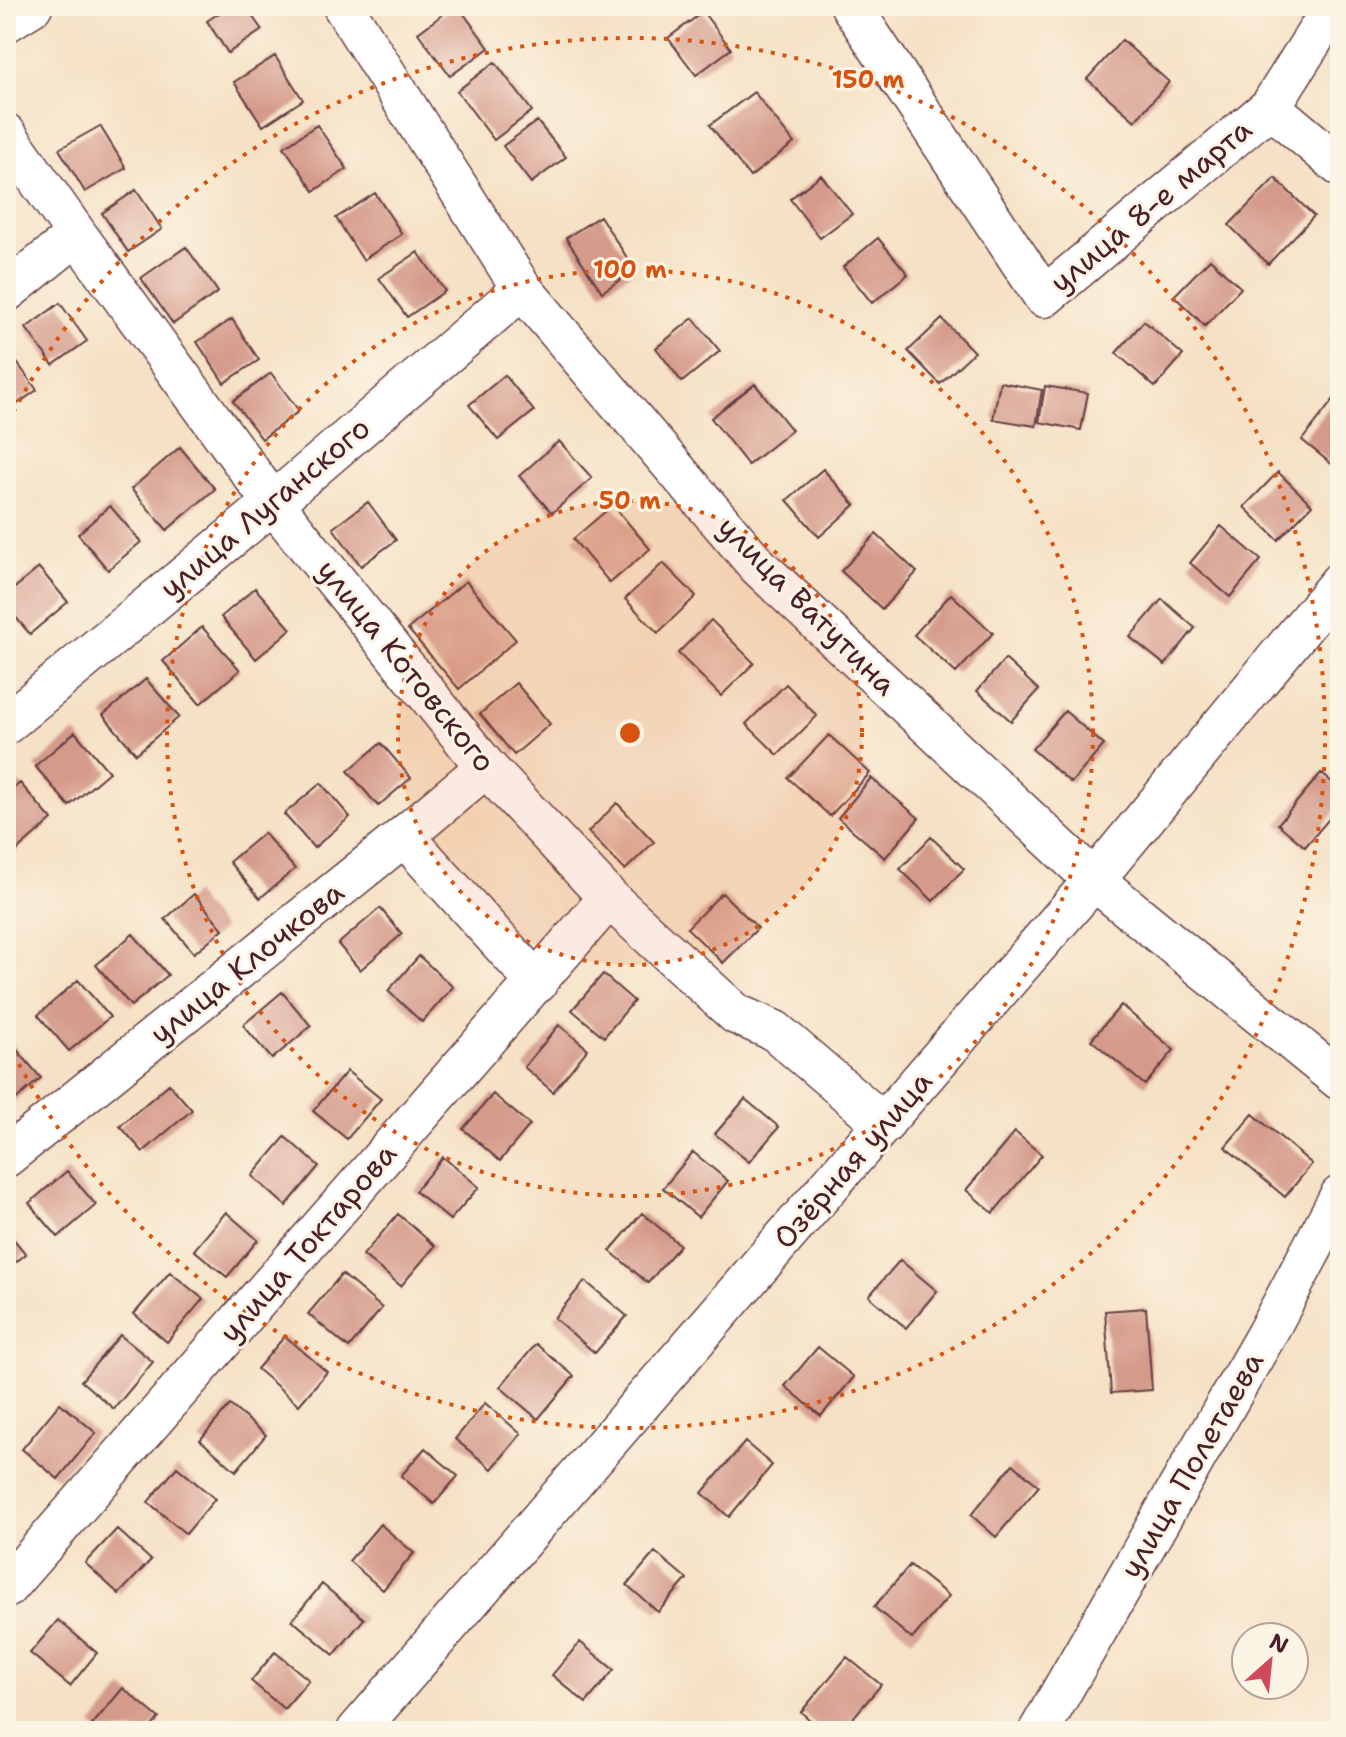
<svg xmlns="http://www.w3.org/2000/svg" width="1346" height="1737" font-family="'Shantell Sans',sans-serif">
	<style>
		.building { fill: #d49a8a }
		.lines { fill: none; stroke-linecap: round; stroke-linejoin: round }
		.minor-casing { stroke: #643c42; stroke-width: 43 }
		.minor { stroke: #fff; stroke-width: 40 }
		.ring { fill: none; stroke: #d8530f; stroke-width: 4; stroke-dasharray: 4 8 }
		.labels { text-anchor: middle; stroke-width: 6; stroke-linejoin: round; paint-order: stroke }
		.street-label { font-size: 30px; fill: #4a1f2b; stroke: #fcf5e5 }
		.centre { fill: #d8530f; stroke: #fcf5e5; stroke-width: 4 }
		.ring-label { font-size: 24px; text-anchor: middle; font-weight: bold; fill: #d8530f; stroke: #fcf5e5; stroke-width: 6; stroke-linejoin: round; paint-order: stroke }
	</style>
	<rect width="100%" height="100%" fill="#fcf5e5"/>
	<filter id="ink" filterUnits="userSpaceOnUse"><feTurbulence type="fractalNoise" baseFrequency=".0125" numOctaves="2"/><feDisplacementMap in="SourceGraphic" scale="16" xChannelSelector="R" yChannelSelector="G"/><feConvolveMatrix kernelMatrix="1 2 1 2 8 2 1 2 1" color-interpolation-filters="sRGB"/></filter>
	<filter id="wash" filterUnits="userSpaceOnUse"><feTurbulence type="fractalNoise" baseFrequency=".006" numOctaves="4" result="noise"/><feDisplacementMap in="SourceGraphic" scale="32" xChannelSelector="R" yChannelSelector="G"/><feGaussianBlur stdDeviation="1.8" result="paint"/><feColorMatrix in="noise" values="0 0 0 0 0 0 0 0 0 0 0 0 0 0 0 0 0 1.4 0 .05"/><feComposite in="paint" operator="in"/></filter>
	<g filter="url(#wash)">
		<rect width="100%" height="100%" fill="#f5e1c5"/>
		<g id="blocks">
			<path class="building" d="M230 6H245L262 30 228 53 207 21Z
				M454 6H458L489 48 450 76 418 33Z
				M703 12 731 49 696 75 668 38Z
				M1122 40 1169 82 1135 121 1087 79Z
				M275 56 303 100 263 126 234 82Z
				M495 62 532 111 494 140 457 91Z
				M754 92 794 143 750 177 710 125Z
				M537 121 566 157 531 183 503 146Z
				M317 125 347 169 314 191 284 147Z
				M100 126 126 168 85 192 59 149Z
				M821 175 852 214 820 238 790 199Z
				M1275 178 1314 216 1268 264 1229 225Z
				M136 190 162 229 128 252 102 213Z
				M375 193 402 234 363 260 336 218Z
				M600 216 635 270 602 292 566 238Z
				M878 238 908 274 872 303 843 267Z
				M186 247 218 292 173 324 141 278Z
				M418 252 445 291 407 317 379 278Z
				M1210 259 1241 288 1205 326 1174 296Z
				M60 303 87 341 53 365 26 328Z
				M693 318 720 351 682 382 656 348Z
				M232 319 259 360 224 383 197 342Z
				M942 319 974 352 940 384 908 351Z
				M1144 321 1183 355 1155 387 1116 353Z
				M10 353 37 390 6 412V356Z
				M271 373 299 411 262 439 233 401Z
				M505 375 534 411 498 440 469 405Z
				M1000 382 1042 390 1036 426 993 419Z
				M755 384 792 430 748 465 711 418Z
				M1045 386 1088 393 1081 430 1039 422Z
				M1334 399 1340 404V471L1302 440Z
				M559 441 592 478 552 513 519 476Z
				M180 447 215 489 167 530 131 489Z
				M823 469 855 505 819 537 787 500Z
				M1278 472 1312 505 1278 540 1244 507Z
				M368 502 396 540 361 566 333 528Z
				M613 505 650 549 610 583 573 539Z
				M110 506 141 542 108 570 78 534Z
				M1221 526 1261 560 1230 597 1190 563Z
				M876 534 917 572 882 609 841 571Z
				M663 563 696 596 658 633 625 599Z
				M39 568 68 602 30 634 6 606V595Z
				M466 581 516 640 459 689 408 629Z
				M255 588 291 629 256 659 221 617Z
				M951 594 993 633 956 673 914 635Z
				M1162 599 1195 628 1165 665 1130 637Z
				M711 620 754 663 721 696 678 653Z
				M202 627 240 670 200 704 163 661Z
				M1005 659 1039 690 1011 721 977 691Z
				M146 679 179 717 136 754 103 715Z
				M516 683 550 724 514 755 480 714Z
				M786 684 817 716 778 755 746 724Z
				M1065 711 1104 745 1071 783 1032 749Z
				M75 732 109 772 69 806 35 766Z
				M829 735 870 773 830 816 788 778Z
				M381 743 411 778 378 806 348 771Z
				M1321 773 1340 789V806L1305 847 1278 824Z
				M871 778 919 818 885 858 838 818Z
				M20 783 52 820 14 853 6 844V795Z
				M321 783 350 817 314 848 284 814Z
				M617 803 654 842 625 870 588 832Z
				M264 833 295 869 260 898 229 862Z
				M931 837 964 869 933 901 900 869Z
				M722 893 758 928 723 963 687 928Z
				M194 894 223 929 194 953 165 919Z
				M380 908 402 934 360 970 338 944Z
				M133 934 168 975 131 1006 96 965Z
				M419 956 453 987 422 1022 388 991Z
				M603 974 634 1001 604 1037 572 1010Z
				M78 980 110 1017 69 1051 38 1015Z
				M282 992 311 1026 272 1059 243 1025Z
				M1121 1005 1174 1050 1145 1085 1091 1040Z
				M559 1025 588 1049 553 1092 524 1067Z
				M6 1037 41 1078 8 1106 6 1103Z
				M347 1071 381 1099 347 1139 313 1111Z
				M169 1084 192 1110 143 1152 120 1126Z
				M493 1094 530 1125 500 1161 463 1129Z
				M745 1099 779 1127 749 1162 715 1134Z
				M1253 1114 1312 1164 1285 1197 1225 1147Z
				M1015 1132 1042 1155 993 1213 966 1190Z
				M285 1137 319 1166 286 1206 252 1176Z
				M693 1152 728 1181 698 1217 663 1188Z
				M443 1157 479 1187 450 1220 415 1191Z
				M67 1171 96 1205 58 1237 29 1203Z
				M226 1212 258 1240 227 1277 194 1250Z
				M642 1213 680 1245 648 1283 610 1251Z
				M398 1214 435 1246 401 1286 363 1255Z
				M6 1230 26 1254 6 1270Z
				M900 1260 937 1291 906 1328 869 1296Z
				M170 1272 203 1299 167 1342 134 1314Z
				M342 1274 382 1308 349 1348 308 1314Z
				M585 1281 627 1316 595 1353 554 1318Z
				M1146 1308 1152 1390 1111 1393 1105 1311Z
				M120 1335 153 1362 114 1409 81 1381Z
				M285 1336 327 1372 299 1405 257 1369Z
				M536 1344 574 1376 538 1419 500 1387Z
				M818 1347 854 1377 821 1416 785 1386Z
				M60 1403 96 1433 58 1479 22 1449Z
				M485 1403 521 1434 492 1469 455 1439Z
				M230 1405 266 1435 236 1471 200 1440Z
				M745 1442 772 1465 729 1517 702 1493Z
				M425 1448 458 1476 434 1504 401 1476Z
				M1013 1464 1039 1486 996 1537 971 1515Z
				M177 1467 215 1499 186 1534 148 1502Z
				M380 1524 414 1553 383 1590 349 1561Z
				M117 1529 151 1560 119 1594 85 1563Z
				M655 1552 687 1579 658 1612 627 1585Z
				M910 1565 949 1596 912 1639 874 1607Z
				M322 1584 364 1619 334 1655 292 1620Z
				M58 1620 97 1653 70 1686 30 1653Z
				M580 1642 614 1670 586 1703 552 1675Z
				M275 1652 309 1680 284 1709 251 1681Z
				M847 1657 881 1685 842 1731H822L801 1712Z
				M123 1688 159 1718 148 1731H99L92 1725Z"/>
		</g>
	</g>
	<g filter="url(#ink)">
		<use href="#blocks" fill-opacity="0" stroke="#643c42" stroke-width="2"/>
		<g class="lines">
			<g class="minor-casing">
				<path id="minor" d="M343 6 522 289 758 566 1094 880 1340 1080
					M851 6 1044 297 1270 107 1340 166
					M6 22 32 6
					M1270 107 1334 6
					M6 134 77 235 273 503 486 767 609 898 736 1014 775 1031 884 1124
					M6 292 77 235
					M6 724 273 503 522 289
					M404 836 537 983
					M6 1157 404 836 486 767
					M6 1588 609 898
					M357 1731 1094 880 1340 582
					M1039 1731 1266 1335 1340 1196"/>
			</g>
			<use href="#minor" class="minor"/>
		</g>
	</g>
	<circle cx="630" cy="733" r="232" fill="#d8530f" fill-opacity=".12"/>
	<g class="ring">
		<circle cx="630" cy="733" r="232"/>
		<circle cx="630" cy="733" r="463"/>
		<path d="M8 423A695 695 0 1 1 8 1043"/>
	</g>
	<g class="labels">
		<g class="street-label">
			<text transform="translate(1151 206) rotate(-40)" y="10">улица 8-е марта</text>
			<text transform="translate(265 508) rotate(-40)" y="10">улица Луганского</text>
			<text transform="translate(807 606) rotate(45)" y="10">улица Ватутина</text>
			<text transform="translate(406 666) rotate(51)" y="10">улица Котовского</text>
			<text transform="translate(247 963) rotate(-39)" y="10">улица Клочкова</text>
			<text transform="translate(853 1160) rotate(-49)" y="10">Озёрная улица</text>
			<text transform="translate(308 1243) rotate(-49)" y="10">улица Токтарова</text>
			<text transform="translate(1192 1465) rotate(-60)" y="10">улица Полетаева</text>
		</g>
	</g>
	<circle cx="630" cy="733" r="12" class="centre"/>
	<g class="ring-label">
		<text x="868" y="88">150 m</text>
		<text x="630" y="278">100 m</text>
		<text x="630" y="509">50 m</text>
	</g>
	<rect width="1346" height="1737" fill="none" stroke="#fcf5e5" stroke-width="32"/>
	<g transform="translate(1270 1661) rotate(27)"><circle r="38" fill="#fcf5e5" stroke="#b59f9b" stroke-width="2"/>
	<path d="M0-6L14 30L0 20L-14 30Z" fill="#d1495b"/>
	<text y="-12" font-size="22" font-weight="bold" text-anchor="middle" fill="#4a1f2b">N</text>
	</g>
</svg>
